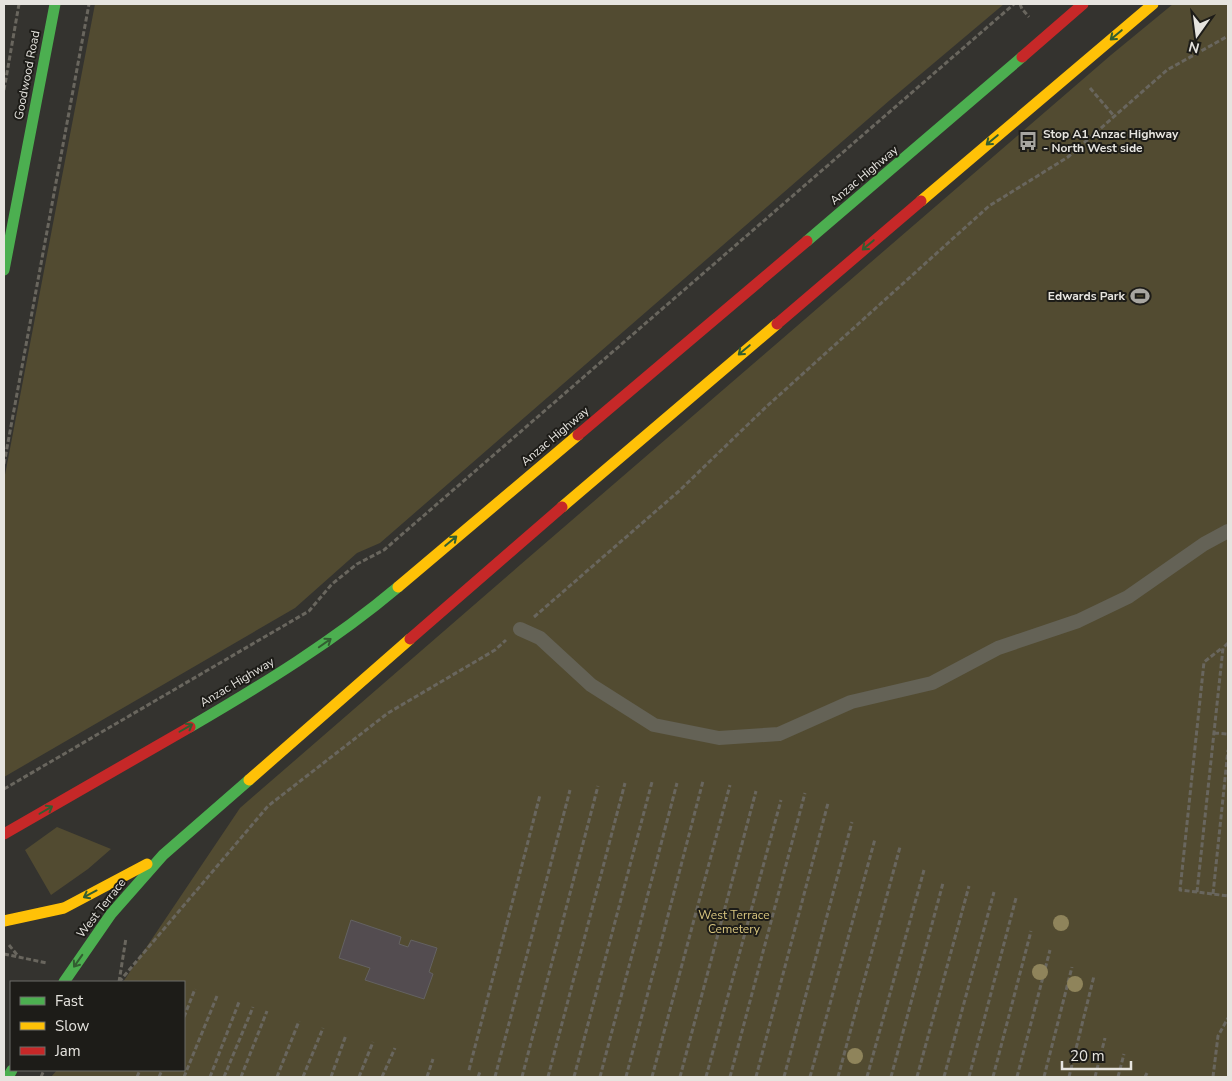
<svg xmlns="http://www.w3.org/2000/svg" width="1232" height="1081" font-family="'Nunito Sans',sans-serif">
	<style>
		.green { fill: #524b31 }
		.building { fill: #534c50; stroke: #646262 }
		.lines { fill: none; stroke-linecap: round; stroke-linejoin: round }
		.path { stroke: #69665e; stroke-width: 3; stroke-dasharray: 5 2.5; stroke-linecap: butt }
		.lane { stroke: #646256; stroke-width: 14 }
		.fast { stroke: #4caf50; stroke-width: 11 }
		.slow { stroke: #ffc107; stroke-width: 11 }
		.jam { stroke: #c62828; stroke-width: 11 }
		.tree { fill: #8f845b }
		.oneway { stroke: #325e31 }
		.labels { text-anchor: middle; stroke-width: 4; stroke-linejoin: round; paint-order: stroke }
		.street-label { font-size: 12px; fill: #e6e4df; stroke: #1d1c18 }
		.poi-label { font-size: 12px; font-weight: bold; fill: #e6e4df; stroke: #1d1c18; text-anchor: start }
		.park-label { font-size: 12px; fill: #d9c67f; stroke: #1d1c18 }
	</style>
	<rect width="100%" height="100%" fill="#34332f"/>
	<path class="green" d="M95 4H1004L890 100 380 543 357 553 295 608 4 777V480Z
		M1173 4H1228V1077H51L57 1070H184V982H123L240 808 520 565 1111 55Z
		M57 827 111 849 88 869 51 895 25 850Z"/>
	<path class="building" d="M351 920 401 937 399 944 408 947 411 940 437 948 429 972 433 974 424 999 365 980 370 968 339 958Z"/>
	<g class="lines">
		<path class="path" d="M1020 4 1022 9 1029 17
			M1090 88 1114 116
			M4 90 19 4
			M4 464 89 4
			M534 617 679 491 766 407 989 206 1068 157 1167 70 1228 36
			M1228 643 1223 648 1197 892 1228 896
			M1214 733 1228 734
			M4 789 309 611 332 584 357 564 384 550 1014 4
			M1197 892 1180 890 1204 662 1222 648
			M1213 894 1228 750
			M9 945 18 956
			M4 954 47 963
			M119 982 268 806 388 713 495 650 506 640
			M119 982 126 938
			M184 1017 195 989
			M469 1070 540 795
			M41 1077 44 1070
			M137 1077 140 1070
			M159 1077 162 1070
			M184 1077 217 996
			M210 1077 239 1002
			M224 1077 253 1007
			M241 1077 267 1011
			M277 1077 299 1021
			M303 1077 323 1028
			M331 1077 346 1035
			M359 1077 373 1042
			M382 1077 395 1048
			M427 1077 433 1059
			M478 1077 480 1072
			M495 1077 570 790
			M522 1077 598 786
			M548 1077 625 783
			M574 1077 652 782
			M600 1077 677 783
			M626 1077 703 781
			M652 1077 730 785
			M680 1077 756 791
			M706 1077 781 800
			M730 1077 805 793
			M756 1077 828 803
			M784 1077 852 822
			M810 1077 875 839
			M838 1077 900 847
			M867 1077 924 870
			M891 1077 943 883
			M917 1077 969 886
			M944 1077 994 892
			M969 1077 1016 898
			M993 1077 1031 931
			M1017 1077 1050 950
			M1044 1077 1072 967
			M1069 1077 1094 976
			M1095 1077 1105 1038
			M1118 1077 1124 1054
			M1145 1077 1147 1073
			M1213 1077 1218 1036 1228 1018"/>
		<path class="lane" d="M520 629 540 638 591 685 654 725 719 738 779 734 851 702 932 683 998 648 1078 621 1128 597 1204 544 1228 531"/>
		<path class="fast" d="M807 241 1022 57
			M4 270 55 4
			M190 727C262 685 334 641 398 587
			M64 982 111 914 163 855 249 780
			M8 1077 12 1070"/>
		<path class="slow" d="M921 201 1153 4
			M562 507 777 324
			M398 587 578 435
			M249 780 410 639
			M4 921 64 908 147 864"/>
		<path class="jam" d="M1022 57 1083 4
			M777 324 921 201
			M578 435 807 241
			M410 639 562 507
			M4 834 190 727"/>
	</g>
	<g class="tree">
		<circle cx="1061" cy="923" r="8"/>
		<circle cx="1040" cy="972" r="8"/>
		<circle cx="1075" cy="984" r="8"/>
		<circle cx="855" cy="1056" r="8"/>
	</g>
	<defs><path id="oneway-shaft" d="M-6 0H5M1.5-3L5.5 0L1.5 3" fill="none" stroke-width="1.6" stroke-linecap="round" stroke-linejoin="round" transform="scale(1.25)"/></defs>
	<g class="oneway">
		<use href="#oneway-shaft" transform="translate(1116 35) rotate(140)"/>
		<use href="#oneway-shaft" transform="translate(992 140) rotate(140)"/>
		<use href="#oneway-shaft" transform="translate(868 245) rotate(140)"/>
		<use href="#oneway-shaft" transform="translate(744 350) rotate(140)"/>
		<use href="#oneway-shaft" transform="translate(451 541) rotate(-40)"/>
		<use href="#oneway-shaft" transform="translate(325 643) rotate(-35)"/>
		<use href="#oneway-shaft" transform="translate(186 728) rotate(-30)"/>
		<use href="#oneway-shaft" transform="translate(46 810) rotate(-30)"/>
		<use href="#oneway-shaft" transform="translate(90 894) rotate(152)"/>
		<use href="#oneway-shaft" transform="translate(78 961) rotate(125)"/>
	</g>
	<defs>
		<g id="bus-bare" transform="scale(1.5)"><path d="M-5-6H5V4H4V6H2V4H-2V6H-4V4H-5ZM-3.5-4V0h7V-4ZM-3.5 1.2v1.5H-2V1.2ZM2 1.2v1.5H3.5V1.2Z" fill="#a8a6a1" stroke="#1d1c18" stroke-width="2.5" paint-order="stroke"/></g>
		<g id="stadium-bare" transform="scale(1.5)"><path d="M0-5a6.5 5 0 1 0 0 10a6.5 5 0 1 0 0-10ZM-3.5-1.8h7v3.6h-7Z" fill="#a8a6a1" stroke="#1d1c18" stroke-width="2.5" paint-order="stroke"/></g>
	</defs>
	<g fill-rule="evenodd">
		<use href="#bus-bare" x="1028" y="141"/>
		<use href="#stadium-bare" x="1140" y="296"/>
	</g>
	<g class="labels">
		<g class="street-label">
			<text transform="translate(27 75) rotate(-79)" y="4">Goodwood Road</text>
			<text transform="translate(864 175) rotate(-40)" y="4">Anzac Highway</text>
			<text transform="translate(555 436) rotate(-40)" y="4">Anzac Highway</text>
			<text transform="translate(237 682) rotate(-31)" y="4">Anzac Highway</text>
			<text transform="translate(101 908) rotate(-52)" y="4">West Terrace</text>
		</g>
		<g class="poi-label">
			<text x="1043" y="138">Stop A1 Anzac Highway<tspan x="1043" dy="14">- North West side</tspan></text>
			<text x="1125" y="300" text-anchor="end">Edwards Park</text>
		</g>
		<g class="park-label">
			<text x="734" y="919">West Terrace<tspan x="734" dy="14">Cemetery</tspan></text>
		</g>
	</g>
	<rect width="1232" height="1081" fill="none" stroke="#e6e4df" stroke-width="10"/>
	<rect x="10" y="981" width="175" height="90" fill="#1d1c18" stroke="#6d6c68"/>
	<rect x="20" y="997" width="25" height="8" fill="#4caf50" stroke="#6d6c68"/>
	<text x="55" y="1006" font-size="15" fill="#e6e4df">Fast</text>
	<rect x="20" y="1022" width="25" height="8" fill="#ffc107" stroke="#6d6c68"/>
	<text x="55" y="1031" font-size="15" fill="#e6e4df">Slow</text>
	<rect x="20" y="1047" width="25" height="8" fill="#c62828" stroke="#6d6c68"/>
	<text x="55" y="1056" font-size="15" fill="#e6e4df">Jam</text>
	<g transform="translate(1197 35) rotate(194)" stroke="#1d1c18" stroke-width="4" paint-order="stroke">
	<path d="M0-4L9 19L0 12L-9 19Z" fill="#e6e4df"/>
	<text y="-8" font-size="14" font-weight="bold" text-anchor="middle" fill="#e6e4df">N</text>
	</g>
	<path d="M1062 1061v8h69v-8" fill="none" stroke="#e6e4df" stroke-width="2.5"/>
	<text x="1070" y="1061" font-size="15" fill="#e6e4df" stroke="#1d1c18" stroke-width="4" paint-order="stroke">20 m</text>
</svg>
